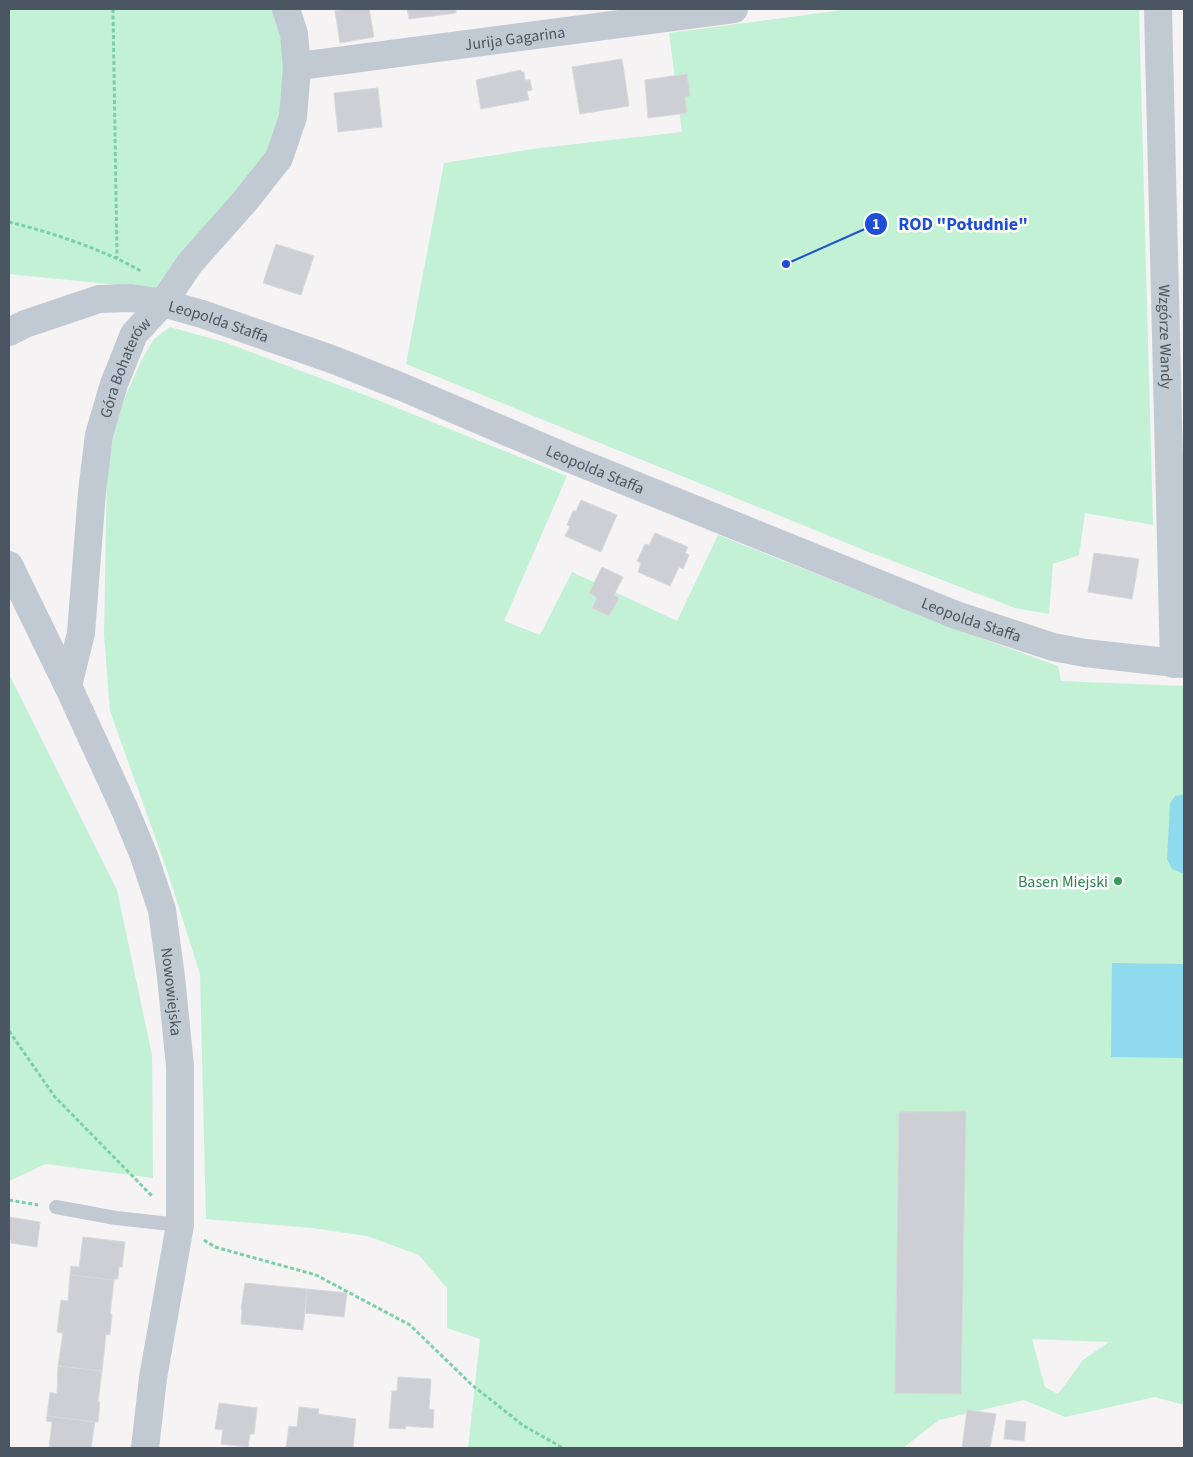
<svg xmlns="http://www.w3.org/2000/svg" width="1193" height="1457" font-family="'Source Sans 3',sans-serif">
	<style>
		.green { fill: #c3f1d5; fill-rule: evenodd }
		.water { fill: #90daee }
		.building { fill: #cdcfd5; stroke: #d7d9de }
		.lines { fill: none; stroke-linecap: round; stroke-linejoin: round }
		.path { stroke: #7ad0a6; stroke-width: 3; stroke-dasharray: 4 2.5; stroke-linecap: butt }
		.service { stroke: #c1cad2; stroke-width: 14 }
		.minor { stroke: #c1cad2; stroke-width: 28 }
		.leisure-dot { fill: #2e9e5b; stroke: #fff; stroke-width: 2 }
		.labels { text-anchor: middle; stroke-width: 5; stroke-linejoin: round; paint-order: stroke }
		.street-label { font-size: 16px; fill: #4a5661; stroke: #fff }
		.leisure-label { font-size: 16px; fill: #27864d; stroke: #fff; text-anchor: end }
		.leader { fill: none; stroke: #1d4ed8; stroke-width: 2 }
		.callout-dot { fill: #1d4ed8; stroke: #fff; stroke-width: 2 }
		.mark-label { font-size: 15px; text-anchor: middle; font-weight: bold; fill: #fff }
		.callout-label { font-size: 18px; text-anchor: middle; font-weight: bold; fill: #1d4ed8; stroke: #fff; stroke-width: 5; stroke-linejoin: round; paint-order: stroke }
	</style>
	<rect width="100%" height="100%" fill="#f5f3f3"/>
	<path class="green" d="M9 9H285L295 120 163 303 128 286 9 274Z
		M850 9H1139L1153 525 1085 513 1079 555 1053 564 1049 614 1015 608 864 550 406 364 444 163 540 148 682 132 669 33Z
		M170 327 224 342 365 395 567 476 504 621 540 635 572 572 677 621 718 535 950 627 1058 666 1061 681 1184 686V1405L1155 1397 1065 1417 1024 1400 939 1420 903 1448H468L480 1339 447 1328V1288L419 1255 367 1236 312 1228 206 1219 200 974 168 873 110 711 104 635 107 469 116 424 125 397 142 359 154 339ZM1032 1339 1109 1342 1083 1360 1058 1394 1045 1387Z
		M9 674 117 890 152 1055 153 1178 46 1164 9 1181Z"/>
	<path class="water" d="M1184 794V874L1172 869 1167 859 1170 804 1175 796Z
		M1112 963 1184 964V1058L1111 1057Z"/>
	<path class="building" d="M348 9H369L374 37 340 43 335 11Z
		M407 9H456V13L409 19Z
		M622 59 629 106 580 114 572 67Z
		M521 70V72H524L525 80H530L532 90 527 91 529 100 481 109 476 80Z
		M687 74 690 96 685 97 687 113 648 118 645 80Z
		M378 88 382 127 338 132 334 93Z
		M276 244 314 256 301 295 263 283Z
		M581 500 617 515 601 552 565 536 570 526 567 525 573 511H576Z
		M655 533 688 547 685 553 689 555 683 569 679 567 670 586 638 572 641 563 637 561 645 544 649 545Z
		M1094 553 1139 559 1132 599 1088 592Z
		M602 567 623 577 614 595 619 598 609 616 592 608 597 598 589 593Z
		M966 1111 961 1394 895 1393 899 1112Z
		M9 1217 40 1222 37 1247 11 1243V1240H9Z
		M83 1237 125 1242 122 1267H119L118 1279H114V1280L70 1275 71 1266 79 1267Z
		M70 1275 114 1280 110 1314 112 1315 110 1335 106 1334 102 1371 58 1366 63 1333 57 1332 61 1300 68 1301Z
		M245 1283 307 1289 303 1330 241 1324 242 1310 241 1309Z
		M307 1289 347 1293 344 1317 305 1313Z
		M58 1366 102 1371 98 1402H100L98 1422 47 1416 50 1392 57 1394Z
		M398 1377 431 1379 429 1409 434 1410 433 1428 406 1426 405 1429 389 1428 392 1391H397Z
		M219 1403 257 1408 254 1434H250L248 1447 221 1444 223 1430 215 1429Z
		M299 1407 319 1409 318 1414 356 1419 353 1448H286L289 1426 297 1427Z
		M967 1410 996 1414 990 1448H962Z
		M47 1416 95 1422 91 1448H49L52 1422 46 1421Z
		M1006 1420 1026 1422 1024 1441 1004 1439Z"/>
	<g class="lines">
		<path class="path" d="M113 9 117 258
			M9 222C53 233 102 249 141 271
			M9 1031 55 1097 152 1196
			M9 1200 38 1205
			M204 1240 215 1247 316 1275 410 1325 472 1385 524 1426 563 1448"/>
		<path class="service" d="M56 1207 116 1218 180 1225"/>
		<g class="minor">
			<path id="s1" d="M1158 9 1174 664"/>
			<path id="s2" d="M297 68 307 65 734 9"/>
			<path id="s3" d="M9 332 25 324 99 299 131 298 163 303 202 314 334 360 402 387 568 458 956 615 1053 647 1085 653 1184 664"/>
			<path id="s4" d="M9 565 68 686 125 810 144 856 162 910 171 977 180 1066V1225L153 1378 145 1448"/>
			<path id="s5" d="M68 686 81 633 92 492 99 435 114 384 134 334 163 303 190 263 245 201 279 158 293 117 297 68 294 34 286 9"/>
		</g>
	</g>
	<circle class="leisure-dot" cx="1118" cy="881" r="5"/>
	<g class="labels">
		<g class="street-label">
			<text dy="6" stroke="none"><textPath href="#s2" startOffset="220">Jurija Gagarina</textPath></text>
			<text dy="6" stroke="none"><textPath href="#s3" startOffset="219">Leopolda Staffa</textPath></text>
			<text dy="6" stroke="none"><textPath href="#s1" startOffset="328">Wzgórze Wandy</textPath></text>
			<text dy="6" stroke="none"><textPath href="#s5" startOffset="326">Góra Bohaterów</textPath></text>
			<text dy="6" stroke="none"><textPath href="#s3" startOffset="624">Leopolda Staffa</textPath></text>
			<text dy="6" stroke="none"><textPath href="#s3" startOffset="1029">Leopolda Staffa</textPath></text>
			<text dy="6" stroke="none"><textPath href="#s4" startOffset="460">Nowowiejska</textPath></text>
		</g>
		<g class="leisure-label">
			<text x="1108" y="887">Basen Miejski</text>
		</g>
	</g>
	<path class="leader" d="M786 264L876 224"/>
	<g class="callout-dot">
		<circle cx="786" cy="264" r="5"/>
		<circle cx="876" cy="224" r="12"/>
	</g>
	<g class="mark-label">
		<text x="876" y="229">1</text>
	</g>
	<g class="callout-label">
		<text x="963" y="230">ROD "Południe"</text>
	</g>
	<rect width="1193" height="1457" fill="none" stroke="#4a5661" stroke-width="20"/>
</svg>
